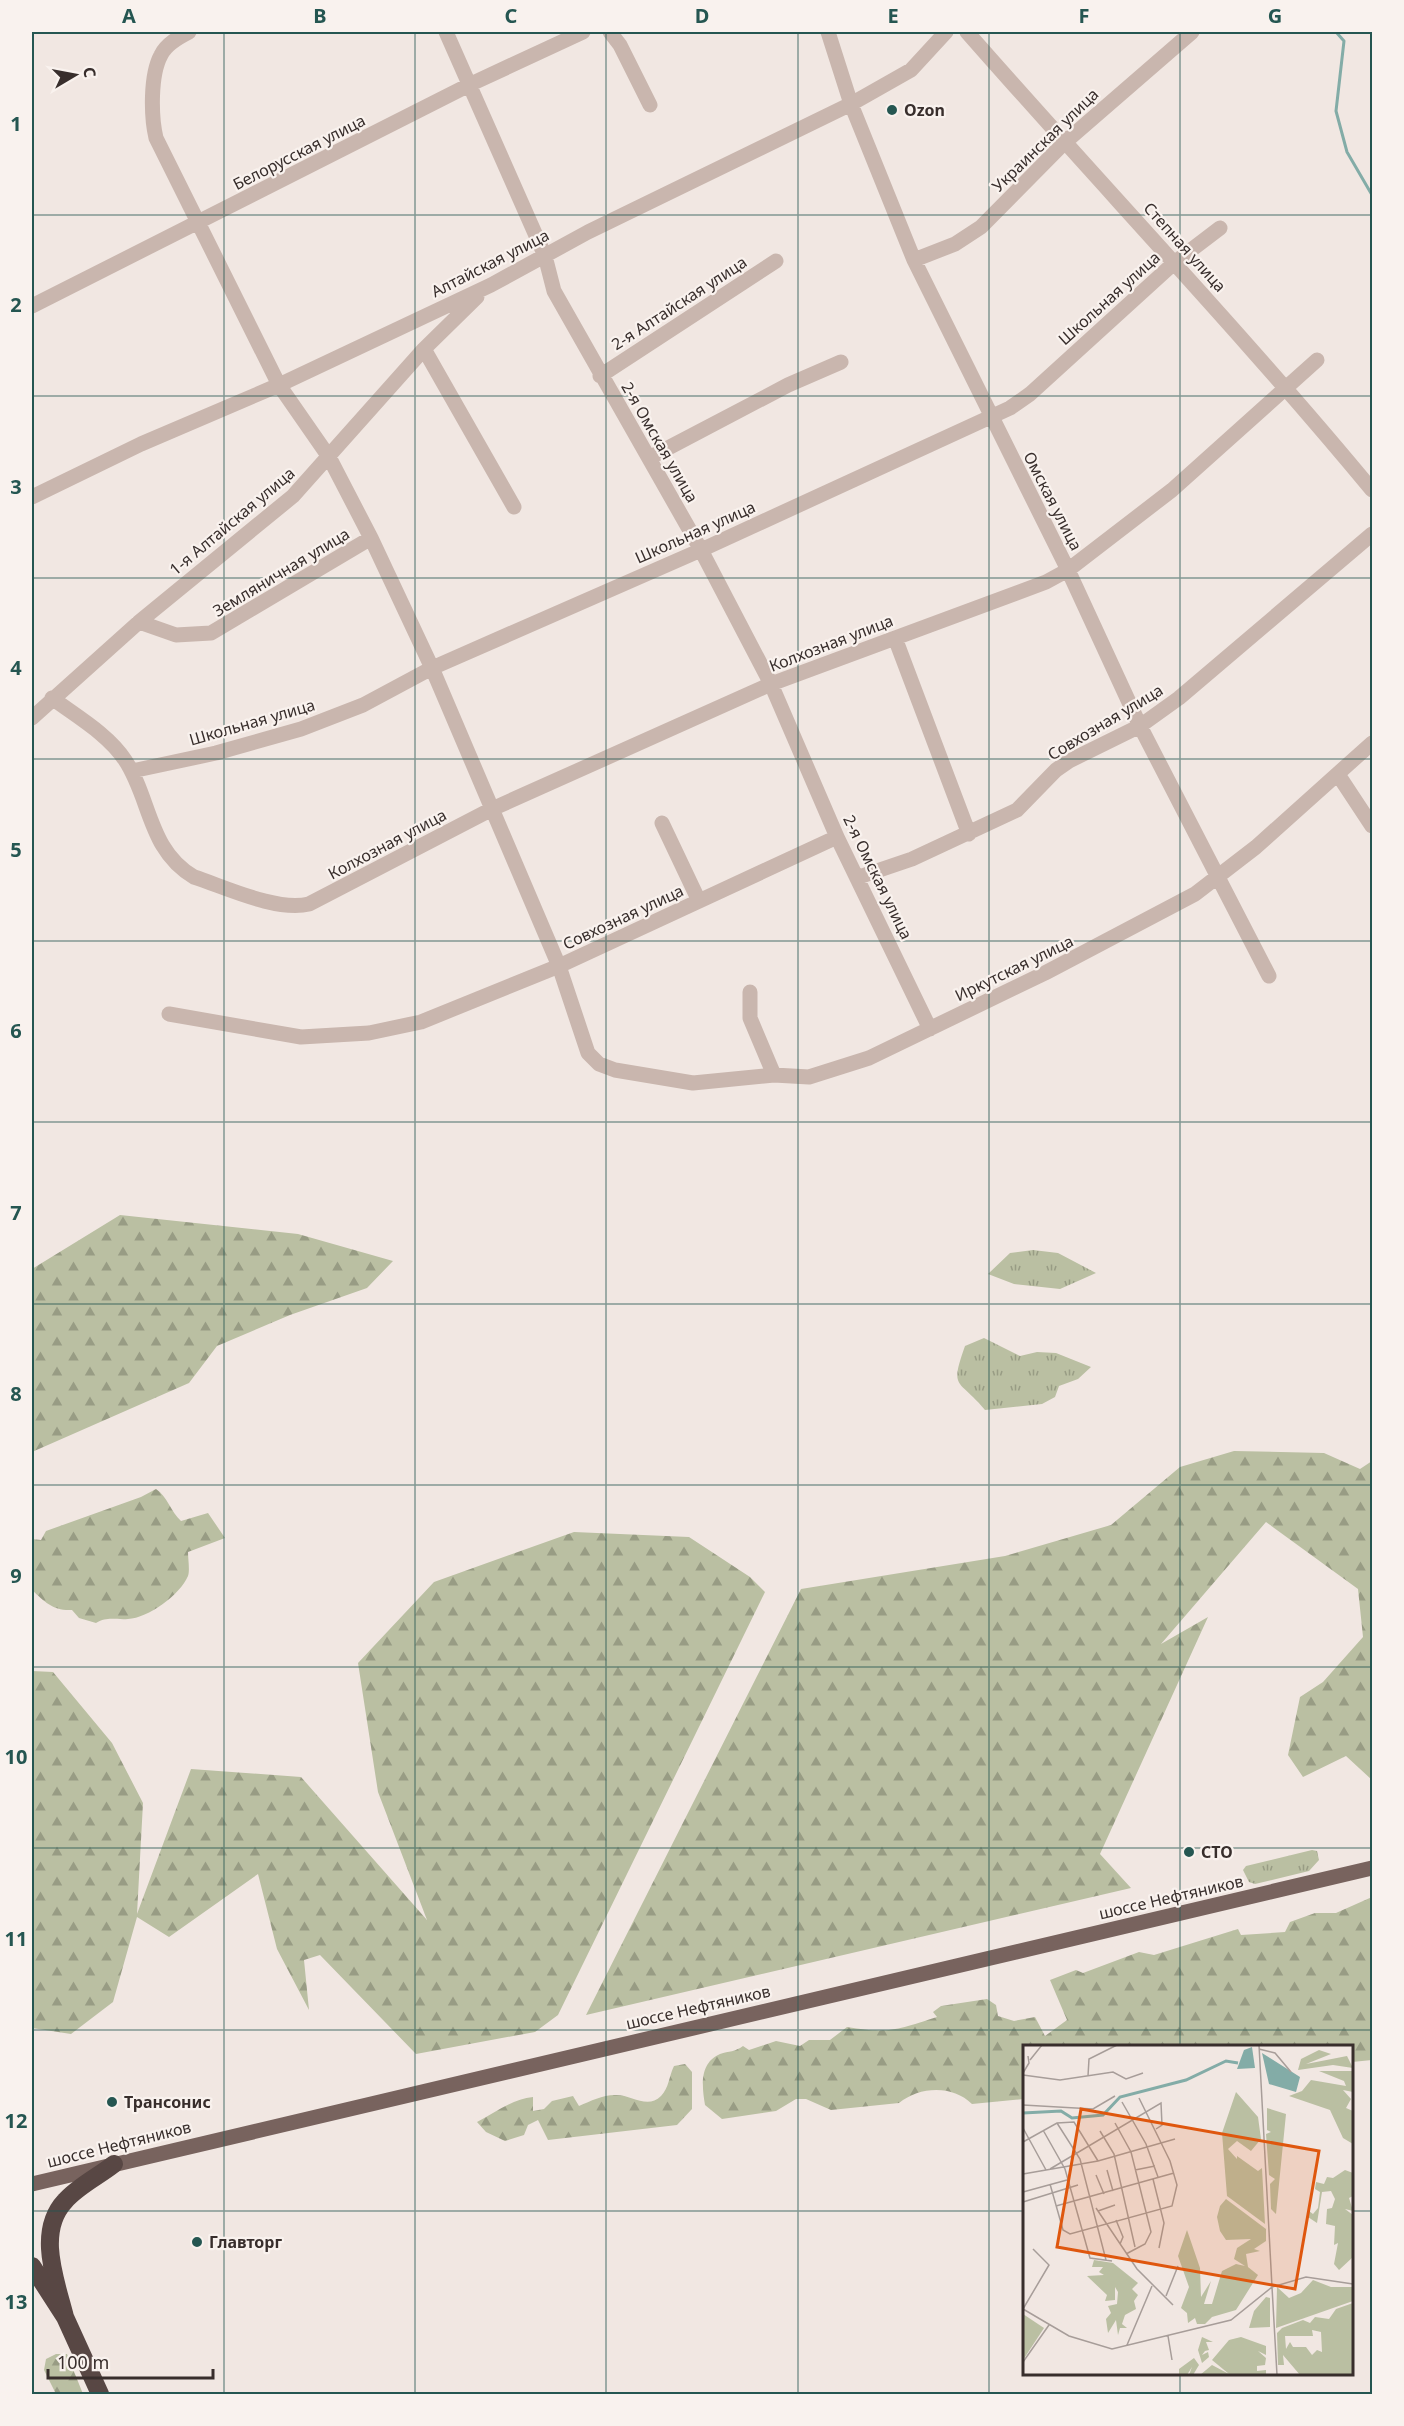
<svg xmlns="http://www.w3.org/2000/svg" width="1404" height="2426" font-family="'Noto Sans',sans-serif">
	<style>
		.grass { fill: url(#grass-tufts) }
		.forest { fill: url(#forest-firs) }
		.lines { fill: none; stroke-linecap: round; stroke-linejoin: round }
		.stream { stroke: #83aca7; stroke-width: 3 }
		.minor { stroke: #c9b6ae; stroke-width: 15 }
		.major { stroke: #78635e; stroke-width: 15 }
		.highway { stroke: #584744; stroke-width: 18 }
		.grid { fill: none; stroke: #255651; stroke-width: 1.5; stroke-opacity: 0.55 }
		.poi-dot { fill: #255651; stroke: #f9f2ee; stroke-width: 2 }
		.labels { text-anchor: middle; stroke-width: 4.5; stroke-linejoin: round; paint-order: stroke }
		.poi-label { font-size: 16px; font-weight: bold; fill: #382e2c; stroke: #f9f2ee; text-anchor: start }
		.street-label { font-size: 16px; fill: #382e2c; stroke: #f9f2ee }
		.inset-river { fill: none; stroke: #83aca7; stroke-width: 3 }
		.inset-road { fill: none; stroke: #a79d99; stroke-width: 1.5 }
		.view { fill: #df570e; fill-opacity: 0.15; stroke: #df570e; stroke-width: 3 }
		.inset-edge { fill: none; stroke: #382e2c; stroke-width: 3 }
		.neatline { fill: none; stroke: #255651; stroke-width: 2 }
		.grid-label { font-size: 20px; text-anchor: middle; font-weight: bold; fill: #255651 }
	</style>
	<defs>
		<pattern id="grass-tufts" width="24" height="20" patternUnits="userSpaceOnUse" patternTransform="scale(1.5)"><rect width="24" height="20" fill="#babfa2"/><path d="M3 7l-1-3M5 7V3M7 7l1-3M15 17l-1-3M17 17v-4M19 17l1-3" fill="none" stroke="#989c84"/></pattern>
		<pattern id="forest-firs" width="22" height="20" patternUnits="userSpaceOnUse" patternTransform="scale(1.5)"><rect width="22" height="20" fill="#babfa2"/><path d="M5 1l3.5 6h-7zM16 11l3.5 6h-7z" fill="#989c84"/></pattern>
	</defs>
	<rect width="100%" height="100%" fill="#f1e7e2"/>
	<path class="grass" d="M1033 1250 1058 1253 1096 1273 1060 1289 1014 1284 988 1274 1010 1253Z
		M984 1338 1020 1356 1037 1352 1056 1353 1091 1367 1078 1379 1059 1386 1055 1397 1042 1404 985 1410C959 1378 949 1391 965 1346Z
		M1312 1850 1317 1851 1319 1860 1309 1871 1255 1884 1249 1882 1243 1870 1246 1866Z"/>
	<path class="forest" d="M120 1215 298 1234 393 1261 367 1288 290 1315 217 1346 189 1383 32 1452V1269Z
		M1234 1451 1324 1453 1360 1469 1372 1461V1780L1346 1756 1303 1777 1288 1755 1300 1697 1323 1682 1363 1637 1358 1589 1266 1522 1161 1644 1208 1617 1100 1854 1131 1888 586 2015 801 1589 1005 1556 1111 1525 1180 1467Z
		M156 1489C167 1496 171 1512 181 1521L208 1513 225 1538 188 1552C188 1559 190 1570 188 1576 180 1595 148 1618 128 1619 115 1620 108 1616 96 1623L79 1618 72 1610C53 1611 45 1602 32 1590V1539L41 1540 46 1531 141 1497Z
		M574 1532 689 1537 750 1577 765 1592 558 2015 535 2032 416 2054 320 1955 304 1960 309 2010 277 1949 258 1874 169 1937 137 1917 113 2002 71 2034 32 2028V1671L53 1672 112 1743 143 1803 137 1914 191 1769 301 1777 427 1920 378 1792 358 1663 434 1582Z
		M1372 1897V2060L1352 2062V2046H1024V2099L972 2104C953 2085 920 2086 899 2103L831 2110 806 2099H796L776 2111 722 2119 705 2105C702 2087 699 2063 720 2054 729 2051 735 2052 743 2046L749 2050 776 2041 800 2046 809 2040H830L847 2027C888 2034 897 2030 937 2017L933 2012 941 2006 987 1999 996 2005 998 2016 1014 2021 1035 2017 1045 2036 1067 2020 1050 1980 1076 1970 1083 1973 1139 1952 1154 1955 1238 1929 1241 1935 1285 1932 1290 1922 1315 1913H1336Z
		M685 2064 692 2072V2109L677 2125 548 2140 538 2120 528 2125 524 2135 505 2141 486 2132 477 2122C495 2113 512 2099 533 2097V2111L544 2109 552 2101 573 2096 579 2106C591 2101 602 2095 615 2095 631 2094 647 2110 661 2096 669 2088 669 2076 674 2066Z
		M56 2354H67L83 2394H56L44 2370 46 2359Z"/>
	<g class="lines">
		<path class="stream" d="M1336 32 1344 41 1336 111 1347 152 1372 195"/>
		<path class="minor" d="M189 32C179 37 166 44 161 55 150 75 151 117 156 138L279 385 329 457 371 538 432 668 559 966 588 1053 599 1064 615 1070 693 1083 774 1075 809 1077 869 1058 1045 973 1195 894 1256 847 1372 743
			M446 32 545 256 554 291 701 550 771 684 837 837 930 1029
			M610 32 620 45 650 105
			M828 32 851 104 914 260 1068 570 1140 726 1269 976
			M967 32C1101 185 1242 333 1372 490
			M914 260 955 244 981 227 1064 143 1192 32
			M32 306 471 84 583 32
			M424 349 514 507
			M600 376 776 261
			M649 458 788 385 841 362
			M32 497 141 444 279 385 491 285 588 232 851 104 911 70 946 32
			M139 622 176 635 211 633 371 538
			M895 638 969 834
			M52 698C76 716 108 734 125 760 151 799 148 850 194 877 225 887 277 912 309 904L492 809 771 684 1046 582 1068 570 1172 490 1317 360
			M32 718 139 622 293 496 424 349 477 297
			M132 771 216 753 301 729 363 705 432 668 701 550 1010 408 1030 394 1174 263 1220 228
			M1339 776 1372 826
			M662 823 699 901
			M859 877 912 859 1017 810 1056 770 1069 761 1140 726 1179 698 1372 534
			M750 992V1018L774 1075
			M169 1014 301 1037 369 1033 421 1022 559 966 837 837"/>
		<path class="major" d="M32 2184 1372 1868"/>
		<path class="highway" d="M32 2266 65 2317 100 2394
			M65 2317C56 2281 36 2232 65 2201 78 2186 99 2176 114 2164"/>
	</g>
	<path class="grid" d="M224 32V2394M415 32V2394M606 32V2394M798 32V2394M989 32V2394M1180 32V2046M32 215H1372M32 396H1372M32 578H1372M32 759H1372M32 941H1372M32 1122H1372M32 1304H1372M32 1485H1372M32 1667H1372M32 1848H1372M32 2030H1372M32 2211H1024M1352 2211H1372M1180 2374V2394"/>
	<g class="poi-dot">
		<circle cx="892" cy="110" r="6"/>
		<circle cx="1189" cy="1852" r="6"/>
		<circle cx="112" cy="2102" r="6"/>
		<circle cx="197" cy="2242" r="6"/>
	</g>
	<g class="labels">
		<g class="poi-label">
			<text x="904" y="116">Ozon</text>
			<text x="1201" y="1858">СТО</text>
			<text x="124" y="2108">Трансонис</text>
			<text x="209" y="2248">Главторг</text>
		</g>
		<g class="street-label">
			<text transform="translate(1045 140) rotate(-44)" y="6">Украинская улица</text>
			<text transform="translate(299 152) rotate(-27)" y="6">Белорусская улица</text>
			<text transform="translate(1185 247) rotate(48)" y="6">Степная улица</text>
			<text transform="translate(490 263) rotate(-27)" y="6">Алтайская улица</text>
			<text transform="translate(1109 298) rotate(-42)" y="6">Школьная улица</text>
			<text transform="translate(679 303) rotate(-33)" y="6">2-я Алтайская улица</text>
			<text transform="translate(660 442) rotate(60)" y="6">2-я Омская улица</text>
			<text transform="translate(1053 501) rotate(63)" y="6">Омская улица</text>
			<text transform="translate(232 521) rotate(-40)" y="6">1-я Алтайская улица</text>
			<text transform="translate(695 532) rotate(-24)" y="6">Школьная улица</text>
			<text transform="translate(281 572) rotate(-31)" y="6">Земляничная улица</text>
			<text transform="translate(831 643) rotate(-21)" y="6">Колхозная улица</text>
			<text transform="translate(252 722) rotate(-16)" y="6">Школьная улица</text>
			<text transform="translate(1105 722) rotate(-31)" y="6">Совхозная улица</text>
			<text transform="translate(387 844) rotate(-28)" y="6">Колхозная улица</text>
			<text transform="translate(878 877) rotate(64)" y="6">2-я Омская улица</text>
			<text transform="translate(623 917) rotate(-25)" y="6">Совхозная улица</text>
			<text transform="translate(1014 968) rotate(-26)" y="6">Иркутская улица</text>
			<text transform="translate(1171 1897) rotate(-13)" y="6">шоссе Нефтяников</text>
			<text transform="translate(698 2007) rotate(-13)" y="6">шоссе Нефтяников</text>
			<text transform="translate(119 2144) rotate(-14)" y="6">шоссе Нефтяников</text>
		</g>
	</g>
	<g transform="translate(1023 2045)">
		<rect width="330" height="330" fill="#f1e7e2"/>
		<path d="M296 5 308 9 283 19 324 11 330 23 310 20 275 25 278 14ZM296 26H330V47L320 45 328 54 323 63 330 66V99L320 93 307 65 266 51 279 46 288 35 323 41 321 36ZM213 47 235 72 238 94 228 106 214 96 205 104 214 114V111L235 126 239 123 242 179 204 151 199 88ZM244 63 263 69 253 169 248 164 247 139 252 134 246 130 243 89 248 87 244 85ZM322 125 330 128V151L326 153 330 166 322 164 330 170V212L316 225 311 219 315 198 311 200 312 181 303 179 304 164 309 163 312 154 308 146 299 147 294 178 285 172 286 166 290 169 295 163 297 147 292 144 293 137 301 139 304 132 310 133ZM203 154 243 184V196L231 204 237 206 223 209 225 222 235 230 213 265 189 272 182 279H174L172 273 165 278 164 268 158 263 166 242 155 211 164 185 177 223 178 252 188 236 181 259H189L199 226 213 219 222 221 211 214 214 203 228 194 203 195 197 186 194 172 197 161ZM71 215 90 218 115 238 109 244 115 250 111 256 113 264 102 270 99 279 104 283H97L95 290 93 275 85 288 83 274 88 268 85 261 94 259 95 247 92 242V255L82 256 84 250 64 231 81 230 76 227 80 222H69ZM290 235 308 242H330V256L253 283 254 242 266 253 278 248ZM243 252 247 253V282L226 283 231 266ZM330 258V330H277L260 310 261 320H255L254 288 259 283 280 275 287 278 292 272 306 274 313 264ZM289 285 298 287 299 307 294 305 289 310 283 302H270L267 297 263 304 262 291H290ZM179 292 190 297H183L186 305 182 306 179 310 185 307 186 312 179 318 175 305ZM218 292 243 301V310L235 306 243 313 242 320 234 321V326L243 325V330H177L189 320 206 329 189 315 206 295ZM171 313 176 320 170 330H166L169 322 164 330H156V324Z" fill="#babfa2" fill-rule="evenodd"/>
		<path d="M0 269 21 283 0 315Z" fill="#babfa2"/>
		<path d="M229 2 232 23 214 24 221 5ZM239 8 277 32 273 47 246 39Z" fill="#83aca7"/>
		<path class="inset-river" d="M0 68 38 66 49 73 80 70 97 52 163 35 203 16 215 18"/>
		<path class="inset-road" d="M236 4 252 8 268 27M7 15 19 0M0 28 6 18 5 11M0 30 37 35 90 27 103 34 120 28M65 31 66 14 94 0M99 57 123 99 135 132M0 60 70 64 92 51M34 78 57 114 83 215M92 78 108 107 128 187 122 199 103 209M0 83 23 125M20 85 42 124 67 213 89 216M77 86 91 109 112 202M0 97 34 78 51 77 75 116M27 124 138 58 139 80 133 84M84 125 90 146M112 125 132 121M0 129 75 116 152 94M73 130 81 149M130 134 141 178 136 203M27 139 40 185 47 189 149 161 154 140 147 116 116 53M0 147 44 135M0 157 55 140M33 161 151 128M73 163 114 224 150 260M75 166 92 160M93 175 100 192 97 199M143 251 155 221M0 264 26 220 10 204M0 264 46 291 89 304 208 275 249 242 236 0M145 291 149 315M104 300 129 241M0 317 26 280M254 330 249 242 283 232 330 239"/>
		<path class="view" d="M58 64 296 106 272 244 34 202Z"/>
		<rect width="330" height="330" class="inset-edge"/>
	</g>
	<rect width="1404" height="2426" fill="none" stroke="#f9f2ee" stroke-width="66"/>
	<g transform="translate(75 75) rotate(80)" stroke="#f9f2ee" stroke-width="4.5" paint-order="stroke">
	<path d="M0-4.5L10 22L0 15L-10 22Z" fill="#382e2c"/>
	<text y="-9" font-size="16" font-weight="bold" text-anchor="middle" fill="#382e2c">С</text>
	</g>
	<path d="M48 2369v9h165v-9" fill="none" stroke="#382e2c" stroke-width="3"/>
	<text x="57" y="2369" font-size="18" fill="#382e2c" stroke="#f9f2ee" stroke-width="4.5" paint-order="stroke">100 m</text>
	<rect x="33" y="33" width="1338" height="2360" class="neatline"/>
	<g class="grid-label">
		<text x="129" y="23">A</text>
		<text x="320" y="23">B</text>
		<text x="511" y="23">C</text>
		<text x="702" y="23">D</text>
		<text x="893" y="23">E</text>
		<text x="1084" y="23">F</text>
		<text x="1275" y="23">G</text>
		<text x="16" y="131">1</text>
		<text x="16" y="312">2</text>
		<text x="16" y="494">3</text>
		<text x="16" y="675">4</text>
		<text x="16" y="857">5</text>
		<text x="16" y="1038">6</text>
		<text x="16" y="1220">7</text>
		<text x="16" y="1401">8</text>
		<text x="16" y="1583">9</text>
		<text x="16" y="1764">10</text>
		<text x="16" y="1946">11</text>
		<text x="16" y="2128">12</text>
		<text x="16" y="2309">13</text>
	</g>
</svg>
